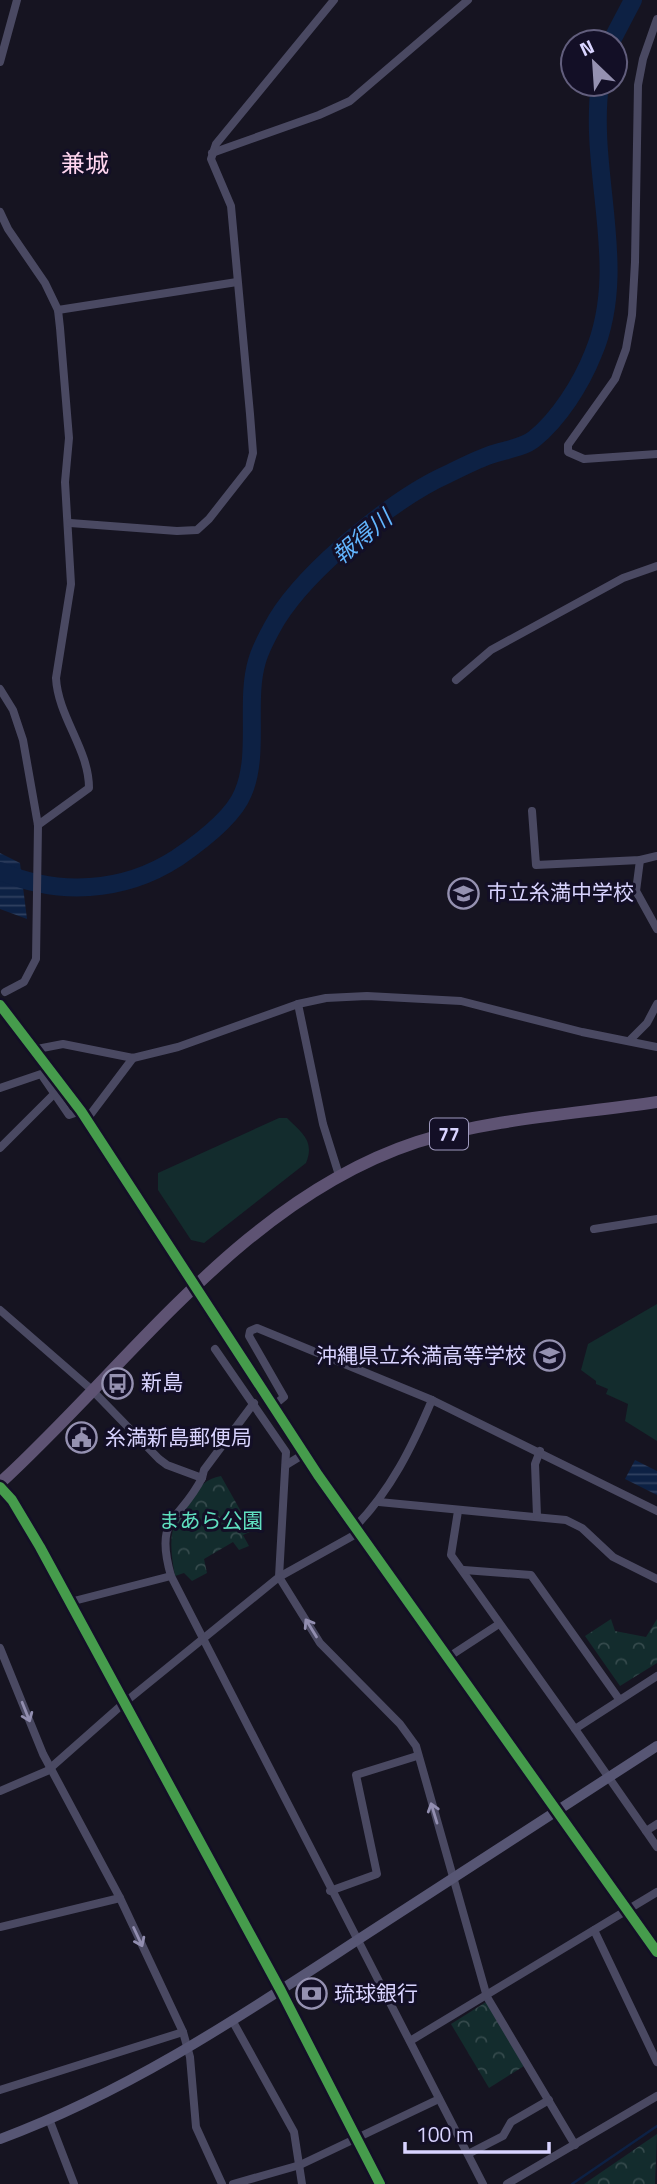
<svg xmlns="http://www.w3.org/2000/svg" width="657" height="2184" font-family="'Titillium Web','Noto Sans JP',sans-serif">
  <defs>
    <pattern id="park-crowns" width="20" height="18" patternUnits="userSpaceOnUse" patternTransform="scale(1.75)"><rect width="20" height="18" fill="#132c2d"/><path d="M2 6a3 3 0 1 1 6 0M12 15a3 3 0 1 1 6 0" fill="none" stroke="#354a4c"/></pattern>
    <pattern id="water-rules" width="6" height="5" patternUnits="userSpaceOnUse" patternTransform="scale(1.75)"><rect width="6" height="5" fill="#0d2144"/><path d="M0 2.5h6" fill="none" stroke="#304060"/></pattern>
  </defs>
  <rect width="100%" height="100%" fill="#161421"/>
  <g fill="url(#park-crowns)">
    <path d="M221,1476l31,55 -9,4 6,11 -10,4 -6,-8 -29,17 3,14 -15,8 -8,-8 -9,3c-6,-34 -7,-51 15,-78 10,-12 16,-19 31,-22z"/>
    <path d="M611,1619l4,12 31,6 11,-18v44l-37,23 -35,-50z"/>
    <path d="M486,2002l38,64 -35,22 -38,-64z"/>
    <path d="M657,2134l-2,50h-71z"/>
  </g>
  <g fill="#132c2d">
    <path d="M279,1118h8c15,15 28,23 19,45l-102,80 -13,-3 -33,-50v-17z"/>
    <path d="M657,1304v137l-32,-20 3,-17 -22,-10 2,-5 -12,-5v-3l-15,-11 7,-26z"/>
  </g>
  <g fill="url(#water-rules)">
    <path d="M0,853l20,10 7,56 -27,-10z"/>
    <path d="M635,1460l22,11v24l-32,-16z"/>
  </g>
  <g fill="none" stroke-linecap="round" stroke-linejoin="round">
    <path stroke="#0d2144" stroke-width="2.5" d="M572,2184l85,-58"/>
    <g stroke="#0d2144" stroke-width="18">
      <path d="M611,42l22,-42"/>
      <path d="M0,871c57,25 123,22 177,-13 22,-15 56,-40 66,-65 17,-39 2,-92 14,-132 4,-14 13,-30 20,-42 31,-50 117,-121 171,-145 14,-7 28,-14 42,-19 14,-5 33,-7 44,-16 25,-20 47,-55 59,-85 37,-87 -5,-180 7,-270"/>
    </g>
    <g stroke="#4a4962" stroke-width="8">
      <path d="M657,19l-14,40 -5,26 -3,177 -3,53 -6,34 -11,30 -47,66v7l16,7 73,-5"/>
      <path d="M0,62l17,-62"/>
      <path d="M212,153l107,-38 31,-14 118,-101"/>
      <path d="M0,212l8,17 37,54 13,27 2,18 9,110 -4,44 6,102 -15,94c2,39 33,71 33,110l-51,37"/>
      <path d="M58,310l179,-28"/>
      <path d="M70,523l107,8 20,-1 12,-11 40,-51 4,-15 -3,-39 -19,-208 -20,-47 5,-15 118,-144"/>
      <path d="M456,680l35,-30 132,-72 34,-12"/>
      <path d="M0,689l13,21 10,30 15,85 -2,134 -12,23 -19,10"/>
      <path d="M532,811l4,54 104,-5 17,-4"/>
      <path d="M640,860l-4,31 21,38"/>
      <path d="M298,1004l25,120 16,51"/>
      <path d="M630,1040l17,-17 10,-19"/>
      <path d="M37,1049l26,-5 70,14 45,-11 120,-43 28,-6 41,-2 94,5 121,31 75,15"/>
      <path d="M0,1088l41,-14 28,41 12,-4"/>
      <path d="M87,1119l46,-61"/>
      <path d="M0,1148l55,-55"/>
      <path d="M594,1229l63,-10"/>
      <path d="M0,1310l92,80 67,69 8,6 35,13 2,-8 50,-67"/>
      <path d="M215,1349l71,103 -7,125 41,66 80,81 16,22 71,251 88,148"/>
      <path d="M273,1406l11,-9 -35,-61 1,-5 7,-3 175,72 225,111"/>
      <path d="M286,1465l18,-11"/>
      <path d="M202,1478c-23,45 -48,38 -31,98l312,608"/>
      <path d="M379,1502l187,18 16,8 31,29 44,22"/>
      <path d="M458,1511l-7,44 124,174 82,-53"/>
      <path d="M537,1516l-2,-52 5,-13"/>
      <path d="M355,1527c36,-37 57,-80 77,-127"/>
      <path d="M464,1570l67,5 88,124"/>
      <path d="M70,1602l101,-26"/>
      <path d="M0,1648l43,106 77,144 63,134 7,25 6,70 26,57"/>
      <path d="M447,1658l52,-34"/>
      <path d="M575,1729l71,102"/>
      <path d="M0,1791l47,-20 77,-68 155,-126 79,-44"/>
      <path d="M657,1824l-11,7 11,16"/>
      <path d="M330,1891l47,-17 -21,-99 61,-19"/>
      <path d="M0,1927l120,-29"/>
      <path d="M594,1930l63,132"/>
      <path d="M232,2020l62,112 8,52"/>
      <path d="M410,2041l247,-149"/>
      <path d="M0,2090l183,-58"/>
      <path d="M49,2119l25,65"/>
      <path d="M468,2154l35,-18 8,-14 38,-22"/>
      <path d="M233,2184l67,-19 139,-66"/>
      <path d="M507,2184l150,-88"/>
    </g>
    <g stroke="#575674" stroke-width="10">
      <path d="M0,1005l81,106 237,364 339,477"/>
      <path d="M0,1487l12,13 28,47 241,444 99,193"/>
      <path d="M0,2139c130,-48 244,-125 359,-200 99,-65 199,-128 298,-193"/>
    </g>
    <path stroke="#5e5373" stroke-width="12" d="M0,1483c130,-119 243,-284 417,-341 77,-24 161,-28 240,-40"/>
    <defs>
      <g id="cycleway">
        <path d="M0,1005l81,106 237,364 339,477"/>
        <path d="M0,1487l12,13 28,47 241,444 99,193"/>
      </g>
    </defs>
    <use href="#cycleway" stroke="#130f26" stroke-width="15"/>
    <use href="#cycleway" stroke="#469c4c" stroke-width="10"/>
  </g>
  <defs><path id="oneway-shaft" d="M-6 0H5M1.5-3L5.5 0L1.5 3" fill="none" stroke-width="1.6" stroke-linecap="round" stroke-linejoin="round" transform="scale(1.75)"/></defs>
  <g stroke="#928eb0">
    <use href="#oneway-shaft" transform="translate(311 1628) rotate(-122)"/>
    <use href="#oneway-shaft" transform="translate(26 1712) rotate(68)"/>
    <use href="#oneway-shaft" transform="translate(434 1813) rotate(-107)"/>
    <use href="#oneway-shaft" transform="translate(138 1937) rotate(65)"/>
  </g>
  <defs>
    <symbol id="school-ring" viewBox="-11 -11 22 22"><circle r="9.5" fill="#130f26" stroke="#9591b1" stroke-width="1.5"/><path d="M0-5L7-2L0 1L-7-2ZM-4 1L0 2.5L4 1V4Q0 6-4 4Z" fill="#9591b1"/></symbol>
    <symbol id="bus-ring" viewBox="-11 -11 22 22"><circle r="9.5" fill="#130f26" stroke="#9591b1" stroke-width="1.5"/><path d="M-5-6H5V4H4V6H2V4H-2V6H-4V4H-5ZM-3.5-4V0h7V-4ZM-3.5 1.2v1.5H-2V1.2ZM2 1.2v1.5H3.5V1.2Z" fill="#9591b1"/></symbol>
    <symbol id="civic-ring" viewBox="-11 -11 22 22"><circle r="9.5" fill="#130f26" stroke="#9591b1" stroke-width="1.5"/><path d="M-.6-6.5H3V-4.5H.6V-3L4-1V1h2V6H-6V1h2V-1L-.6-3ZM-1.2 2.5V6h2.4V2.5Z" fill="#9591b1"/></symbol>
    <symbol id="bank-ring" viewBox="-11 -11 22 22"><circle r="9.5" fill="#130f26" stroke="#9591b1" stroke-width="1.5"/><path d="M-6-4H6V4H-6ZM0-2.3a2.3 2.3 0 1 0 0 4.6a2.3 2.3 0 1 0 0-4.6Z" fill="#9591b1"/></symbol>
  </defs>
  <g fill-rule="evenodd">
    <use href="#school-ring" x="446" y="876" width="35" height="35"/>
    <use href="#school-ring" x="532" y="1338" width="35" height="35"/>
    <use href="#bus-ring" x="100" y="1366" width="35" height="35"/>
    <use href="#civic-ring" x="64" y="1420" width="35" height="35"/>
    <use href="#bank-ring" x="294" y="1976" width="35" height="35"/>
  </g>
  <g text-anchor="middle" stroke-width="6" stroke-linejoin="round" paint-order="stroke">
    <rect fill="#130f26" stroke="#9e99be" stroke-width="2" x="430" y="1118.5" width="38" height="31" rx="5"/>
    <g font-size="19" font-weight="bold" fill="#d9d4ff">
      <text x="449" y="1141">77</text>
    </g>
    <g font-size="21" fill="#d9d4ff" stroke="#130f26" text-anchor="start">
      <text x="487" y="900">市立糸満中学校</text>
      <text x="526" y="1363" text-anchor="end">沖縄県立糸満高等学校</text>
      <text x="141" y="1390">新島</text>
      <text x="105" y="1445">糸満新島郵便局</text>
      <text x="334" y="2001">琉球銀行</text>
    </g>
    <g font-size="21" fill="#5fe0c0" stroke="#130f26">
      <text x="211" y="1528">まあら公園</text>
    </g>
    <g font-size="23" font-style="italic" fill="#62b6ff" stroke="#130f26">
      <text transform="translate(362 537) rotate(-40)" y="8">報得川</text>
    </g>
    <g font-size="24" fill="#ffd6f0" stroke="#130f26">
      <text x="85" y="172">兼城</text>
    </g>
  </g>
  <g transform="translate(594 63) rotate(335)"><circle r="33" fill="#130f26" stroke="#625e7d" stroke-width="2"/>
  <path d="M0-5L12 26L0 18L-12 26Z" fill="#9591b1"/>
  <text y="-10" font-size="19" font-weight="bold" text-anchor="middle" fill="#d9d4ff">N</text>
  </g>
  <path d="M405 2142v10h144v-10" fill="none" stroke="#d9d4ff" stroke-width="3.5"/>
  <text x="416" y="2142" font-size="21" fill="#d9d4ff" stroke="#130f26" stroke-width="5" paint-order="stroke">100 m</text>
</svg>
